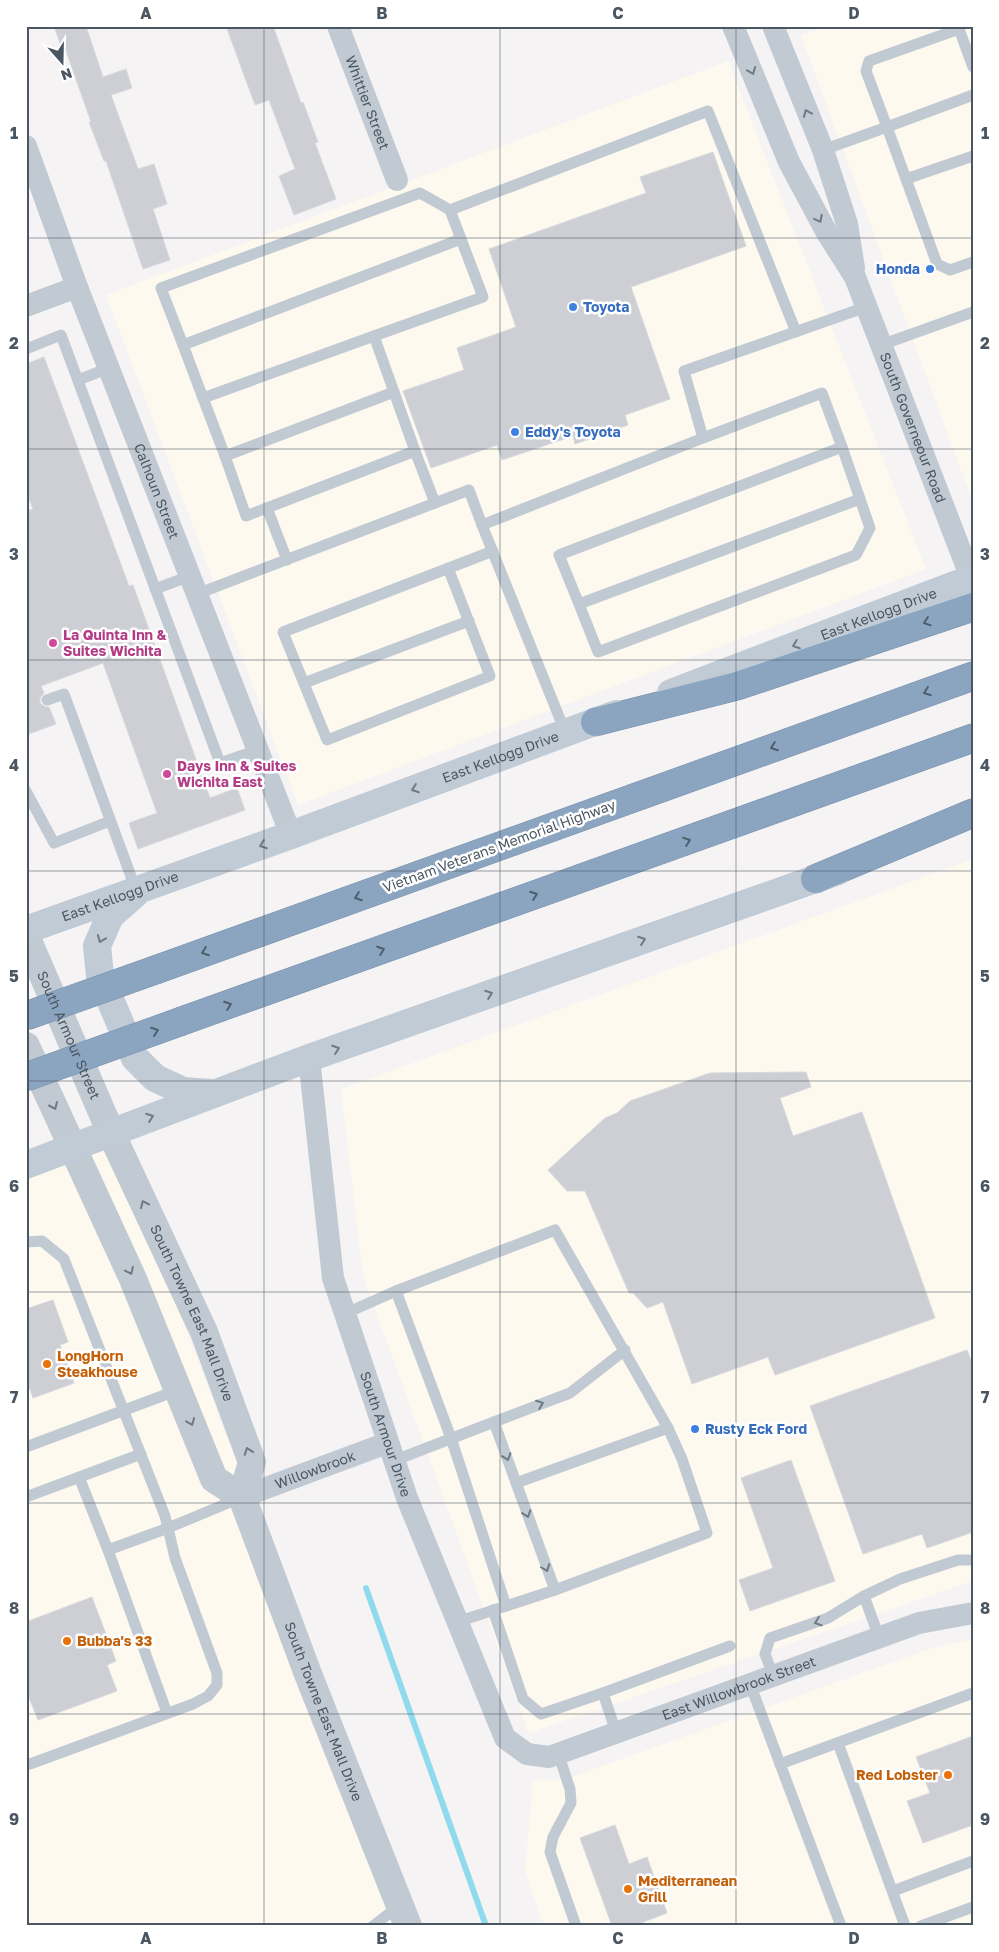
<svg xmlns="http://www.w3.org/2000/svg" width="999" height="1952" font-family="'Golos Text',sans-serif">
  <rect width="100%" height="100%" fill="#f5f3f3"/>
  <g fill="#fdf9ef">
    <path d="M826,26h147v477l-172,-467z"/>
    <path d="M728,61l198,508 -628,236 -192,-510z"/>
    <path d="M973,859v722l-444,152 -166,-457 -22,-187z"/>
    <path d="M111,1133l302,793h-387v-762z"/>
    <path d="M973,1639v287h-429l-19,-56 8,-89 30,-1 366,-131z"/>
  </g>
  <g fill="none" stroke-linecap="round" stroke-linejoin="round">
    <path stroke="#90daee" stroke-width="6" d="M366,1588l120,338"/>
  </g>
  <g fill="#cdcfd5" stroke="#d7d9de">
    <path d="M54,26h32l17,51 23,-8 6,19 -21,7 27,74 16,-5 13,40 -14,5 17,51 -27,9 -37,-108h-2l-15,-39h2l-26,-74 -3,1z"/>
    <path d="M226,26h47l28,77 2,-1 15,40 -3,1 21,56 -42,16 -15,-39 16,-7 -26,-69 -14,5z"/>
    <path d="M713,152l33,94 -115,41 39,112 -45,16 3,10 -53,19 -2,-8 -71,24 -5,-15 -66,23 -28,-77 61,-21 -7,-22 59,-21 -27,-78 157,-56 -6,-16z"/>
    <path d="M44,357l85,229 4,-1 77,213 27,-10 8,22 -107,39 -9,-26 28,-10 -54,-150 -62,23 3,7 -4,5v5l5,4h4l7,17 -30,11v-224l7,-2 -7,-17v-128z"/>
    <path d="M806,1072l5,15 -31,11 13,38 69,-24 73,206 -160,57 -7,-18 -76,27 -29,-82 -16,6 -14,-15h-4l-44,-102h-18l-19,-21 57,-52 12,-5 13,-12 80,-28z"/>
    <path d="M53,1300l15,42 -8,3 14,38 -41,15 -3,-9 -4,2v-82z"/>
    <path d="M967,1350l6,15v167l-46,16 -5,-14 -59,20 -53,-148z"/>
    <path d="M791,1460l44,121 -85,30 -11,-31 34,-12 -32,-90z"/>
    <path d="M92,1597l24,64 -9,4 10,26 -79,29 -12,-30v-68z"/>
    <path d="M973,1736v89l-50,18 -16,-42 23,-8 -14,-36z"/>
    <path d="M615,1825l14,39 18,-7 20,56 -34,13h-21l-32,-88z"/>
  </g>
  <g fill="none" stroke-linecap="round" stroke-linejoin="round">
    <defs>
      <g id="motorway">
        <path d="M595,722l142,-36 236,-79"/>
        <path d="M815,879l158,-66"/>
        <path d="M158,969l815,-293"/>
        <path d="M182,1021l791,-283"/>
      </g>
    </defs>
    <use href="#motorway" stroke="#7690ad" stroke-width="29"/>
    <g stroke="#c1cad2" stroke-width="11">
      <path d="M973,95l-86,32 50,137 13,6 23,-8"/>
      <path d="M823,150l64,-23 -21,-56 3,-10 90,-32 14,38"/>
      <path d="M906,179l67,-23"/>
      <path d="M374,336l109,-39 -22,-58"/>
      <path d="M183,345l-22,-57 259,-95 30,17"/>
      <path d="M881,345l92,-33"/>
      <path d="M26,349l35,-14 159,428 38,-13"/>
      <path d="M78,380l31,-12"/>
      <path d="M394,392l21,59"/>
      <path d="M203,398l22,58"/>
      <path d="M842,447l18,52"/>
      <path d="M435,503l-20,-52 -169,65 -21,-60 169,-64 -20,-56 -171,62 -20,-53 278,-106 -11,-29 258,-99 88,221"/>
      <path d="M267,508l20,52"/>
      <path d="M448,568l42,108 -163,64 -44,-108 210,-81"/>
      <path d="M155,589l35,-13"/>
      <path d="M197,594l272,-104 13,35"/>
      <path d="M579,604l19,48 258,-97 14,-27 -10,-29 -281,105 -20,-49 283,-108 -20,-54 -119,45"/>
      <path d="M304,683l165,-62"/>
      <path d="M47,700l17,-6 72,196"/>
      <path d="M566,734l-84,-209 221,-87 -19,-67 182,-64"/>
      <path d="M26,791l28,52 56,-22"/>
      <path d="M26,1242l16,-1 22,18 101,257 3,12 72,-30"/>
      <path d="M396,1291l159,-61 113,198 -152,55"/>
      <path d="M344,1314l52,-23 55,147 55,168"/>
      <path d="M494,1422l76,-29 55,-43"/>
      <path d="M26,1447l152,-57"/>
      <path d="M393,1461l101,-39 61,168"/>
      <path d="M26,1497l115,-43"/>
      <path d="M108,1550l59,163"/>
      <path d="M864,1596l15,41"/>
      <path d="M493,1610l30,89 18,15 62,-21"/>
      <path d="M457,1622l98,-32 152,-57 -25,-74 -14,-31"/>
      <path d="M773,1675l-8,-21 5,-16 58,-20 36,-22 36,-17 58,-19h15"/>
      <path d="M750,1684l91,242"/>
      <path d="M616,1732l-13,-39 127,-47"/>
      <path d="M838,1743l67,183"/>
      <path d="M558,1753l12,36 1,14 -18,34 -3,15 26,74"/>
      <path d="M26,1763l4,1 163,-60 15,-8 9,-11v-12l-42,-115 -7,-30 -60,22 -29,-73"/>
      <path d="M780,1764l193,-71"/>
      <path d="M893,1891l80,-30"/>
      <path d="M373,1926l27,-21"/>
      <path d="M921,1926l52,-19"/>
    </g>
    <g stroke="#c1cad2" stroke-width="22">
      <path id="s1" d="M338,26l59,154"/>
      <path id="s2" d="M733,26l56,136 38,71 28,44 116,301"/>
      <path d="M773,26l50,124 24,74 7,44"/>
      <path id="s3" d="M26,146l51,141 214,548"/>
      <path d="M26,306l51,-19"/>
      <path id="s4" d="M309,1058l24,220 74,220 98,240 22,16 22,3 370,-134 54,-10"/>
      <path id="s5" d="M242,1497l145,-54"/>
    </g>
    <g stroke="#c1cad2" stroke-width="28">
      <path id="s6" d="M26,936l85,197 93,199 48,130 -10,35"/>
      <path id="s7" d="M26,1046l107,233 81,200 28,18 66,177 100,252"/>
    </g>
    <g stroke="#c1cbd6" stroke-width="28">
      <path id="s8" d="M671,693l302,-115"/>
      <path d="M135,894l-25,22 -13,30 3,30 35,82 20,20 28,13 28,2"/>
      <path id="s9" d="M26,930l265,-95 325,-121"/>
      <path d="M26,1165l283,-107 529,-187"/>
    </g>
    <use href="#motorway" stroke="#8ba5c1" stroke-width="28"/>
    <defs>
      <g id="motorway-bridge">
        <path d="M26,1016l132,-47"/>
        <path d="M26,1077l156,-56"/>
      </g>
    </defs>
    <use href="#motorway-bridge" stroke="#7690ad" stroke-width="29" stroke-linecap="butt"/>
    <use href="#motorway-bridge" stroke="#8ba5c1" stroke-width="28"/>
  </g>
  <defs><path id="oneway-chevron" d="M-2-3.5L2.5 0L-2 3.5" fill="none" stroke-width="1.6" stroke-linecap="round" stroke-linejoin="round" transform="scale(1.25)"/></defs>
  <g stroke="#6e7983">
    <use href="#oneway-chevron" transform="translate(752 71) rotate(68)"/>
    <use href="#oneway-chevron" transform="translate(807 113) rotate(-113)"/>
    <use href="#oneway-chevron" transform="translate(819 219) rotate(62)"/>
    <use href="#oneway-chevron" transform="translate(54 1106) rotate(66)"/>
    <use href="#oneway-chevron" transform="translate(144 1204) rotate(-115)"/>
    <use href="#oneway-chevron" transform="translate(130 1271) rotate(65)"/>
    <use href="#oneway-chevron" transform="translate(540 1404) rotate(-21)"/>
    <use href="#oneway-chevron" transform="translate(191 1422) rotate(68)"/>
    <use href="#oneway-chevron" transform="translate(248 1451) rotate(-110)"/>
    <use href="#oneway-chevron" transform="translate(507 1457) rotate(71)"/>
    <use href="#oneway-chevron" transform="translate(527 1514) rotate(71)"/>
    <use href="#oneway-chevron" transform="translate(546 1568) rotate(69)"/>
    <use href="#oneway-chevron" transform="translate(818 1622) rotate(161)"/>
  </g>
  <g stroke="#505e6b">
    <use href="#oneway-chevron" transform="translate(927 622) rotate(161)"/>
    <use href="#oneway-chevron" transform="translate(927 692) rotate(160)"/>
    <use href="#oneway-chevron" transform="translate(774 747) rotate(160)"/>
    <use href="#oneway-chevron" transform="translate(687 841) rotate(-20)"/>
    <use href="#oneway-chevron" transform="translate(534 895) rotate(-20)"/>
    <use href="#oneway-chevron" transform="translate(358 897) rotate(160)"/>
    <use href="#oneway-chevron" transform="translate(381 950) rotate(-20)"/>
    <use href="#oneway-chevron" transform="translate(205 952) rotate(160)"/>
    <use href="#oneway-chevron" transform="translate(228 1005) rotate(-20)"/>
    <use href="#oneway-chevron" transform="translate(155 1031) rotate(-20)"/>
  </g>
  <g stroke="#6e7984">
    <use href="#oneway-chevron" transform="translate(796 645) rotate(159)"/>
    <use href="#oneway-chevron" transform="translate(415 789) rotate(160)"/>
    <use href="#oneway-chevron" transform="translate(263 845) rotate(160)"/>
    <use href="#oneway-chevron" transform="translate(101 939) rotate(112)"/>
    <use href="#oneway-chevron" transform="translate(642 940) rotate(-20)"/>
    <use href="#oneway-chevron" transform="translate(489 994) rotate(-20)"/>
    <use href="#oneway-chevron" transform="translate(336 1049) rotate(-20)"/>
    <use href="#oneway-chevron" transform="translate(150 1117) rotate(-20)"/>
  </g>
  <path fill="none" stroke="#4a5661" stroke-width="1" stroke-opacity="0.55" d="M264,26v1900M500,26v1900M736,26v1900M26,238h947M26,449h947M26,660h947M26,871h947M26,1081h947M26,1292h947M26,1503h947M26,1714h947"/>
  <g fill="#3f7fe0" stroke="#fff" stroke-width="2">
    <circle cx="930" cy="269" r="5"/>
    <circle cx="573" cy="307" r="5"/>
    <circle cx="515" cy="432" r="5"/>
    <circle cx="695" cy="1429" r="5"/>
  </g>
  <g fill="#d1479c" stroke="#fff" stroke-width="2">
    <circle cx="53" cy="643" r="5"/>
    <circle cx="167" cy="774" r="5"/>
  </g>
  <g fill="#e8710a" stroke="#fff" stroke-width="2">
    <circle cx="47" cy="1364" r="5"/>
    <circle cx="67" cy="1641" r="5"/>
    <circle cx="948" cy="1775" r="5"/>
    <circle cx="628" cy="1889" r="5"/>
  </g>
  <g text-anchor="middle" stroke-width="5" stroke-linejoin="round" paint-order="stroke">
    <g font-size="14" fill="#4a5661" stroke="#fff">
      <text dy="5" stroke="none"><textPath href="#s1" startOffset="82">Whittier Street</textPath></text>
      <text dy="5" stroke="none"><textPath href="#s2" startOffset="441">South Governeour Road</textPath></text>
      <text dy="5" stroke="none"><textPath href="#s3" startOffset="369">Calhoun Street</textPath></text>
      <text dy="5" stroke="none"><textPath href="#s8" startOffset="222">East Kellogg Drive</textPath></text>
      <text dy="5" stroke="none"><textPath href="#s9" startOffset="505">East Kellogg Drive</textPath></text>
      <text transform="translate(499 846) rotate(-20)" y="5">Vietnam Veterans Memorial Highway</text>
      <text dy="5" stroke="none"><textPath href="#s9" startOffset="100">East Kellogg Drive</textPath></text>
      <text dy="5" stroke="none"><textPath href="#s6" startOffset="108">South Armour Street</textPath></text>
      <text dy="5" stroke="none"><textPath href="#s6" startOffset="412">South Towne East Mall Drive</textPath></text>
      <text dy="5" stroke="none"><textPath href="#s4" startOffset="386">South Armour Drive</textPath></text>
      <text dy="5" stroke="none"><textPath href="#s5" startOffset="78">Willowbrook</textPath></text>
      <text dy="5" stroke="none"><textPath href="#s4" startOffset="964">East Willowbrook Street</textPath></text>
      <text dy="5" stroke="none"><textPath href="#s7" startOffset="735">South Towne East Mall Drive</textPath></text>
    </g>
    <g font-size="14" font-weight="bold" fill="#366cbe" stroke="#fff" text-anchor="start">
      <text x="920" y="274" text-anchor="end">Honda</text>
      <text x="583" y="312">Toyota</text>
      <text x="525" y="437">Eddy's Toyota</text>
      <text x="705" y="1434">Rusty Eck Ford</text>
    </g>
    <g font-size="14" font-weight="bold" fill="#b23c85" stroke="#fff" text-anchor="start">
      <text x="63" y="640">La Quinta Inn &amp;<tspan x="63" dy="16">Suites Wichita</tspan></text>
      <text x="177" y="771">Days Inn &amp; Suites<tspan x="177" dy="16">Wichita East</tspan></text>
    </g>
    <g font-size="14" font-weight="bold" fill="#c56008" stroke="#fff" text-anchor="start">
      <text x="57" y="1361">LongHorn<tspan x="57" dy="16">Steakhouse</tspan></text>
      <text x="77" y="1646">Bubba's 33</text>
      <text x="938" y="1780" text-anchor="end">Red Lobster</text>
      <text x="638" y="1886">Mediterranean<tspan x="638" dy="16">Grill</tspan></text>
    </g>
  </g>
  <rect width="999" height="1952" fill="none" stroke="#ffffff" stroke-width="55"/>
  <g transform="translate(62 62) rotate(160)" stroke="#ffffff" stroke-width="4" paint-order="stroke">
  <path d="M0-4L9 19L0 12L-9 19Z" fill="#4a5661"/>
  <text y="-8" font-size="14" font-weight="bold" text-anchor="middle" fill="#4a5661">N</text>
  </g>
  <rect x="28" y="28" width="944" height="1896" fill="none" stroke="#4a5661" stroke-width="2"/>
  <g font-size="16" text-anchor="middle" font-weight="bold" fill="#4a5661">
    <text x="146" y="19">A</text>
    <text x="382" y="19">B</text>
    <text x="618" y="19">C</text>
    <text x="854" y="19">D</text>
    <text x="14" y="139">1</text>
    <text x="985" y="139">1</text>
    <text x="14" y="349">2</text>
    <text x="985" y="349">2</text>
    <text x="14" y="560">3</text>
    <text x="985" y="560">3</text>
    <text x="14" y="771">4</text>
    <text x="985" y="771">4</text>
    <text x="14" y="982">5</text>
    <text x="985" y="982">5</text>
    <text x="14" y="1192">6</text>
    <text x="985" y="1192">6</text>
    <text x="14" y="1403">7</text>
    <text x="985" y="1403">7</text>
    <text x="14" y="1614">8</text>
    <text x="985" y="1614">8</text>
    <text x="14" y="1825">9</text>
    <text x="985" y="1825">9</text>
    <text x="146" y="1944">A</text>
    <text x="382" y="1944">B</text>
    <text x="618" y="1944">C</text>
    <text x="854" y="1944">D</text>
  </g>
</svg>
